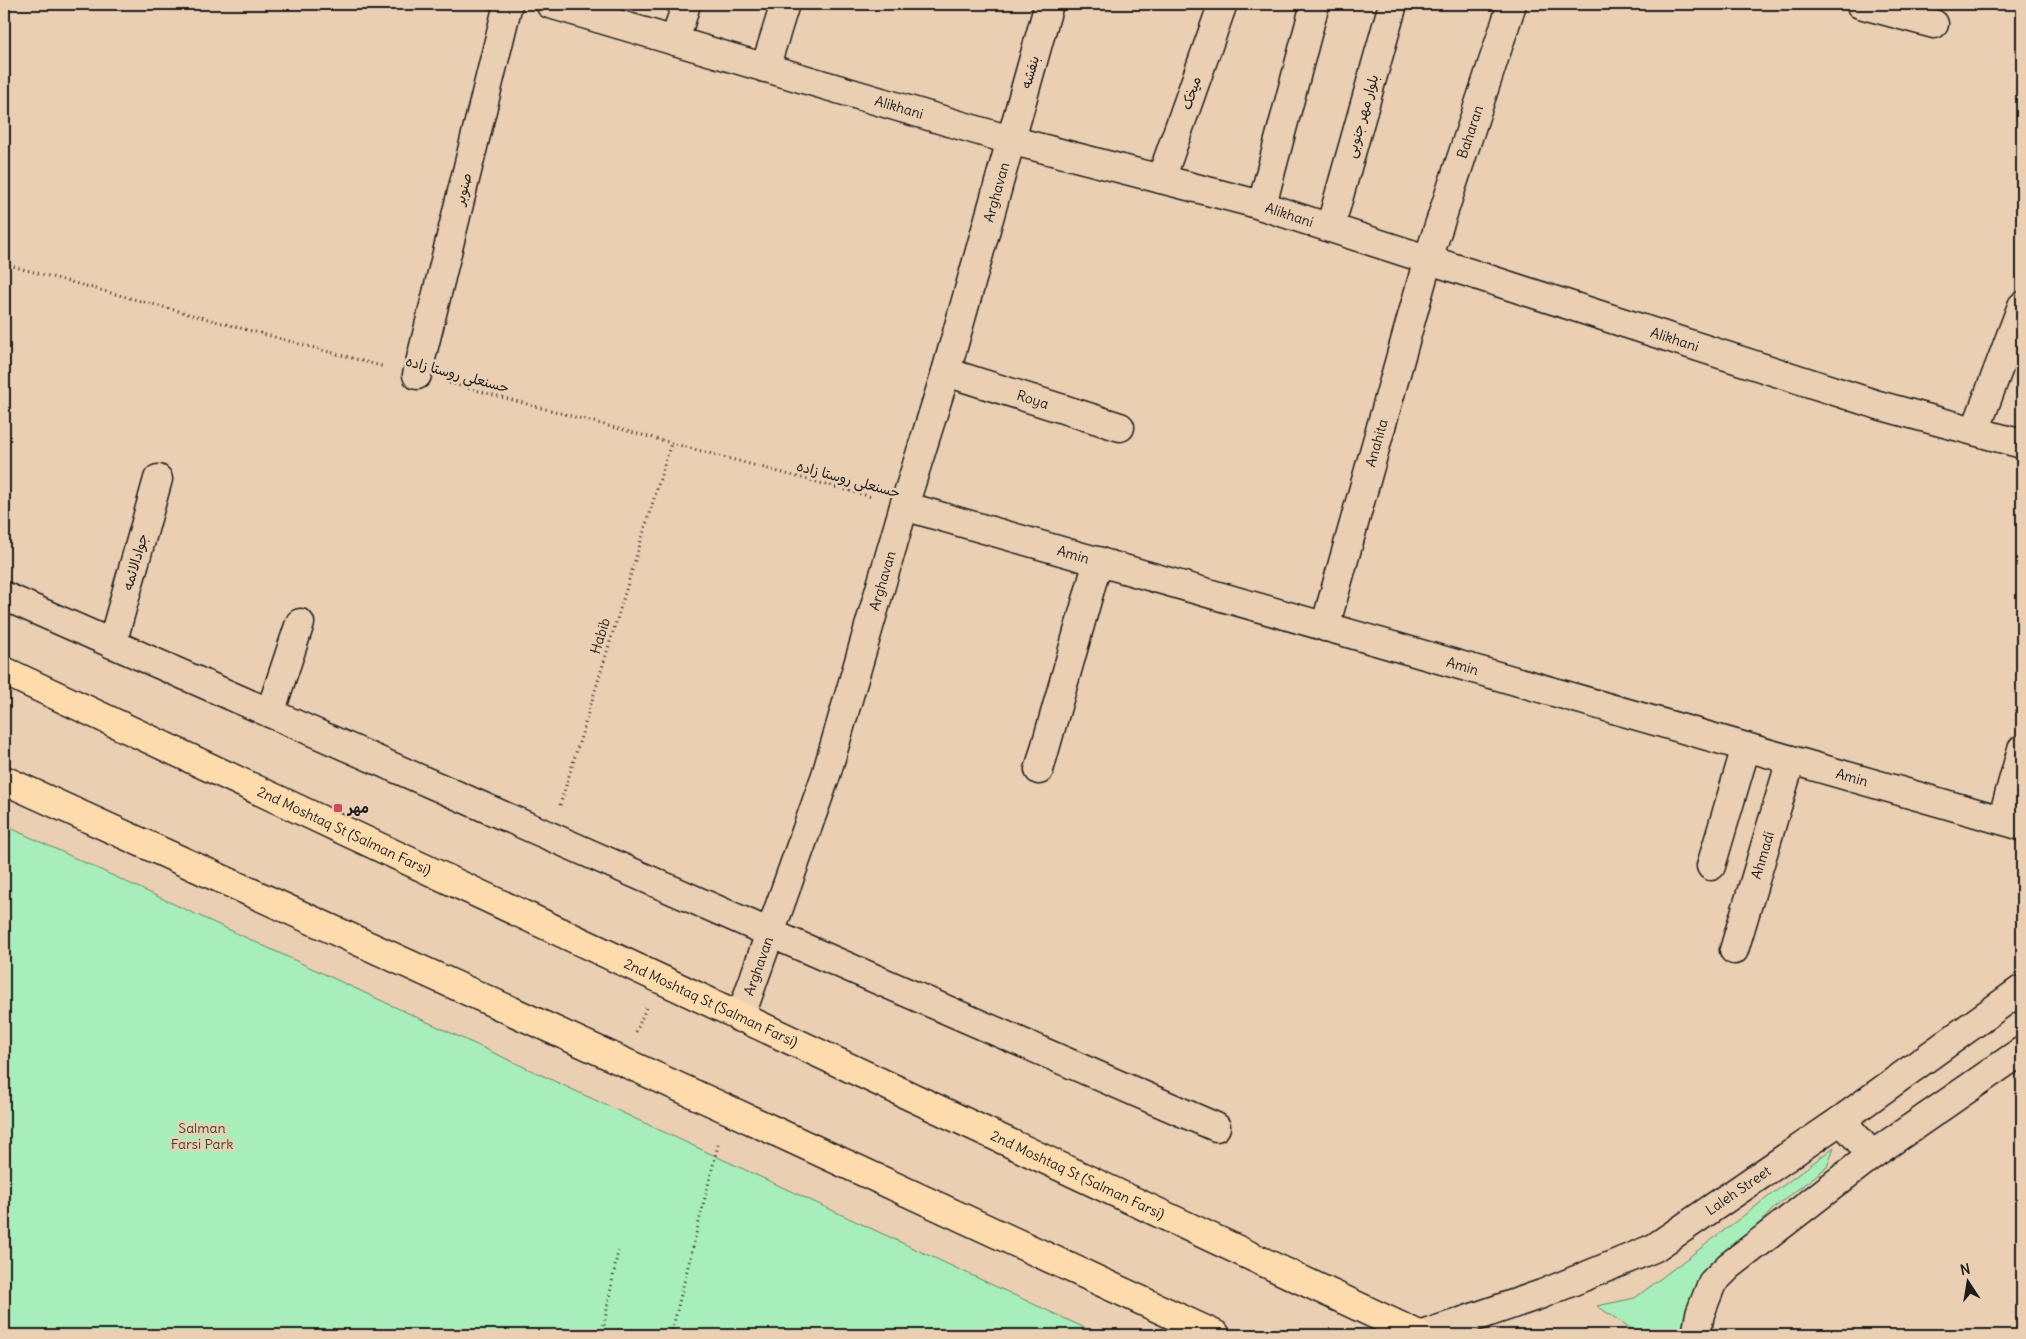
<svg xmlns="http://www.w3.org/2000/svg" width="2026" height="1339" font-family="Delius,'Playpen Sans Arabic',sans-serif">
  <rect width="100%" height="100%" fill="#ebcfb2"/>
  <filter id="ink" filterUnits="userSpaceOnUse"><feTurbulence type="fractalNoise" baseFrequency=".02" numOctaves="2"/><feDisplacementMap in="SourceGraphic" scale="10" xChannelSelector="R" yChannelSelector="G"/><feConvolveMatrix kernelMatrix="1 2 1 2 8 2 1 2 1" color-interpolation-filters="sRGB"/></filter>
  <g filter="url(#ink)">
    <g fill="#a8eeba" stroke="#62856b">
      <path d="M4,825l1096,510h1h-1097z"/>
      <path d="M1834,1147l-7,20 -51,39 -71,73 -14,56h-50l-44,-29 38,-8z"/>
    </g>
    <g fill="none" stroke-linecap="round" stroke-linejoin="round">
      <defs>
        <g id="minor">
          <path id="s1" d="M550,4l460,136 240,62 628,203 144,39"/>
          <path d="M1860,4l74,20"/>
          <path d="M675,41l11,-37"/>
          <path d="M765,68l20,-64"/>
          <path d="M1161,179l61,-173"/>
          <path id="s2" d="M946,372l174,55"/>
          <path d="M417,375l91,-371"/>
          <path d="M1975,431l47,-125"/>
          <path id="s3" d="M904,506l1118,320"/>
          <path d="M4,596l766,337 446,194"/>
          <path id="s4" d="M1325,627l103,-368 84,-255"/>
          <path d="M112,644l46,-165"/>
          <path d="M270,713l30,-90"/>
          <path d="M1039,770l59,-209"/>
          <path d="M2002,820l20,-71"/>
          <path d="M1711,866l35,-119"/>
          <path id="s5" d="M1734,950l57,-190"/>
          <path id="s6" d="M740,1018l86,-243 78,-269 42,-134 103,-368"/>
        </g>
        <g id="tertiary">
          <path d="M1262,205l53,-201"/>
          <path d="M1330,228l63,-224"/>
        </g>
        <g id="secondary">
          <path d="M1841,1120l31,35"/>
          <path id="s7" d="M1423,1335l119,-41 112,-46 187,-128 181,-131"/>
          <path d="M1696,1335l4,-21 12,-31 17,-17 143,-111 150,-104"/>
        </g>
        <g id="primary">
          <path id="s8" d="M4,671l1415,664"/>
          <path d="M4,780l723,329 489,226"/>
        </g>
      </defs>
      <use href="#minor" stroke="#1c1c1c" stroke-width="31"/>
      <use href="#tertiary" stroke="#1c1c1c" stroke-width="31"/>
      <use href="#secondary" stroke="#1c1c1c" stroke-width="31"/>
      <use href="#primary" stroke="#1c1c1c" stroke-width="31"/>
      <g stroke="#1c1c1c" stroke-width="3" stroke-dasharray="1 4" stroke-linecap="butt">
        <path d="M4,264l381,103"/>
        <path d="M449,383l423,114"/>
        <path d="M560,805l111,-362"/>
        <path d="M636,1032l10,-24"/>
        <path d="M602,1335l16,-84"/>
        <path d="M671,1335l48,-194"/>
      </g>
      <use href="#minor" stroke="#ebcfb2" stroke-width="28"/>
      <use href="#tertiary" stroke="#ebcfb2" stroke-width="28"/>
      <use href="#secondary" stroke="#ebcfb2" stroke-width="28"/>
      <use href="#primary" stroke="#fedbac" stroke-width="28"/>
    </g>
  </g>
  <rect fill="#d1495b" stroke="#ebcfb2" stroke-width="2" x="333" y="803" width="10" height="10" rx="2.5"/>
  <g text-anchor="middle" stroke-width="5" stroke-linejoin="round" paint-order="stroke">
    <g font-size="14" fill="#1c1c1c" stroke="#ebcfb2">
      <text transform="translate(1030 72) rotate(-74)" y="5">بنفشه</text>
      <text transform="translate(1191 93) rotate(-71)" y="5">میخک</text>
      <text dy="5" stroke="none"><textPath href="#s1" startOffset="364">Alikhani</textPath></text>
      <text transform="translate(1362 116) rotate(-74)" y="5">بلوار مهر جنوبی</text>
      <text dy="5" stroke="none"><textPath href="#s4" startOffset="516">Baharan</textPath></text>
      <text transform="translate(463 189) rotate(-76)" y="5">صنوبر</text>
      <text dy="5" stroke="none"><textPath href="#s6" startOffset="865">Arghavan</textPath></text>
      <text dy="5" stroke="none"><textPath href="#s1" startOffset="769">Alikhani</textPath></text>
      <text dy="5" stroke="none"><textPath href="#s1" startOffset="1174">Alikhani</textPath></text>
      <text transform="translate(457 374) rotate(15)" y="5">حسنعلی روستا زاده</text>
      <text dy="5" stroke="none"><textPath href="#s2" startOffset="91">Roya</textPath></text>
      <text dy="5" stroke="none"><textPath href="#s4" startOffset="191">Anahita</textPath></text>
      <text transform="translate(848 479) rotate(15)" y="5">حسنعلی روستا زاده</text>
      <text dy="5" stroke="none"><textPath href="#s3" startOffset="176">Amin</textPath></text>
      <text transform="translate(135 562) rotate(-74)" y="5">جوادالائمه</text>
      <text dy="5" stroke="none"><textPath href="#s6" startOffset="460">Arghavan</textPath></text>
      <text transform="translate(600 636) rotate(-73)" y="5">Habib</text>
      <text dy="5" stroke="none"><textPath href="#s3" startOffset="581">Amin</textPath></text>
      <text dy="5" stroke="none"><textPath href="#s3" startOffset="986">Amin</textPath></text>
      <text dy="5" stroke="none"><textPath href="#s8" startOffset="376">2nd Moshtaq St (Salman Farsi)</textPath></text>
      <text dy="5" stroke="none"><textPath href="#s5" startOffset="99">Ahmadi</textPath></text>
      <text dy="5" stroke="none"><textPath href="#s6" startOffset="55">Arghavan</textPath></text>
      <text dy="5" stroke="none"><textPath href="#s8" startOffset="781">2nd Moshtaq St (Salman Farsi)</textPath></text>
      <text dy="5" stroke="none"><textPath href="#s8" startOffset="1186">2nd Moshtaq St (Salman Farsi)</textPath></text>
      <text dy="5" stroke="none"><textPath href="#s7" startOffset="349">Laleh Street</textPath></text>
    </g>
    <g font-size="14" font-weight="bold" fill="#1c1c1c" stroke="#ebcfb2" text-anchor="start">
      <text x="348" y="813">مهر</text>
    </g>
    <g font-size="14" fill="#38463c" stroke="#ebcfb2">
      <text x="202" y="1133">Salman<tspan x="202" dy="16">Farsi Park</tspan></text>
    </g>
  </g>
  <rect width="2026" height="1339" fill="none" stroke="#ebcfb2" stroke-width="20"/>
  <rect x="10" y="10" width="2006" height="1319" fill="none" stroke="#1c1c1c" stroke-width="2" filter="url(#ink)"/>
  <g transform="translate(1968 1282) rotate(348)" stroke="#ebcfb2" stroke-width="4" paint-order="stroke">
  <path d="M0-4L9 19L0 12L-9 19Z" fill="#1c1c1c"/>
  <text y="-8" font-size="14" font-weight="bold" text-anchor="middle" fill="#1c1c1c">N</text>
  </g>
</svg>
